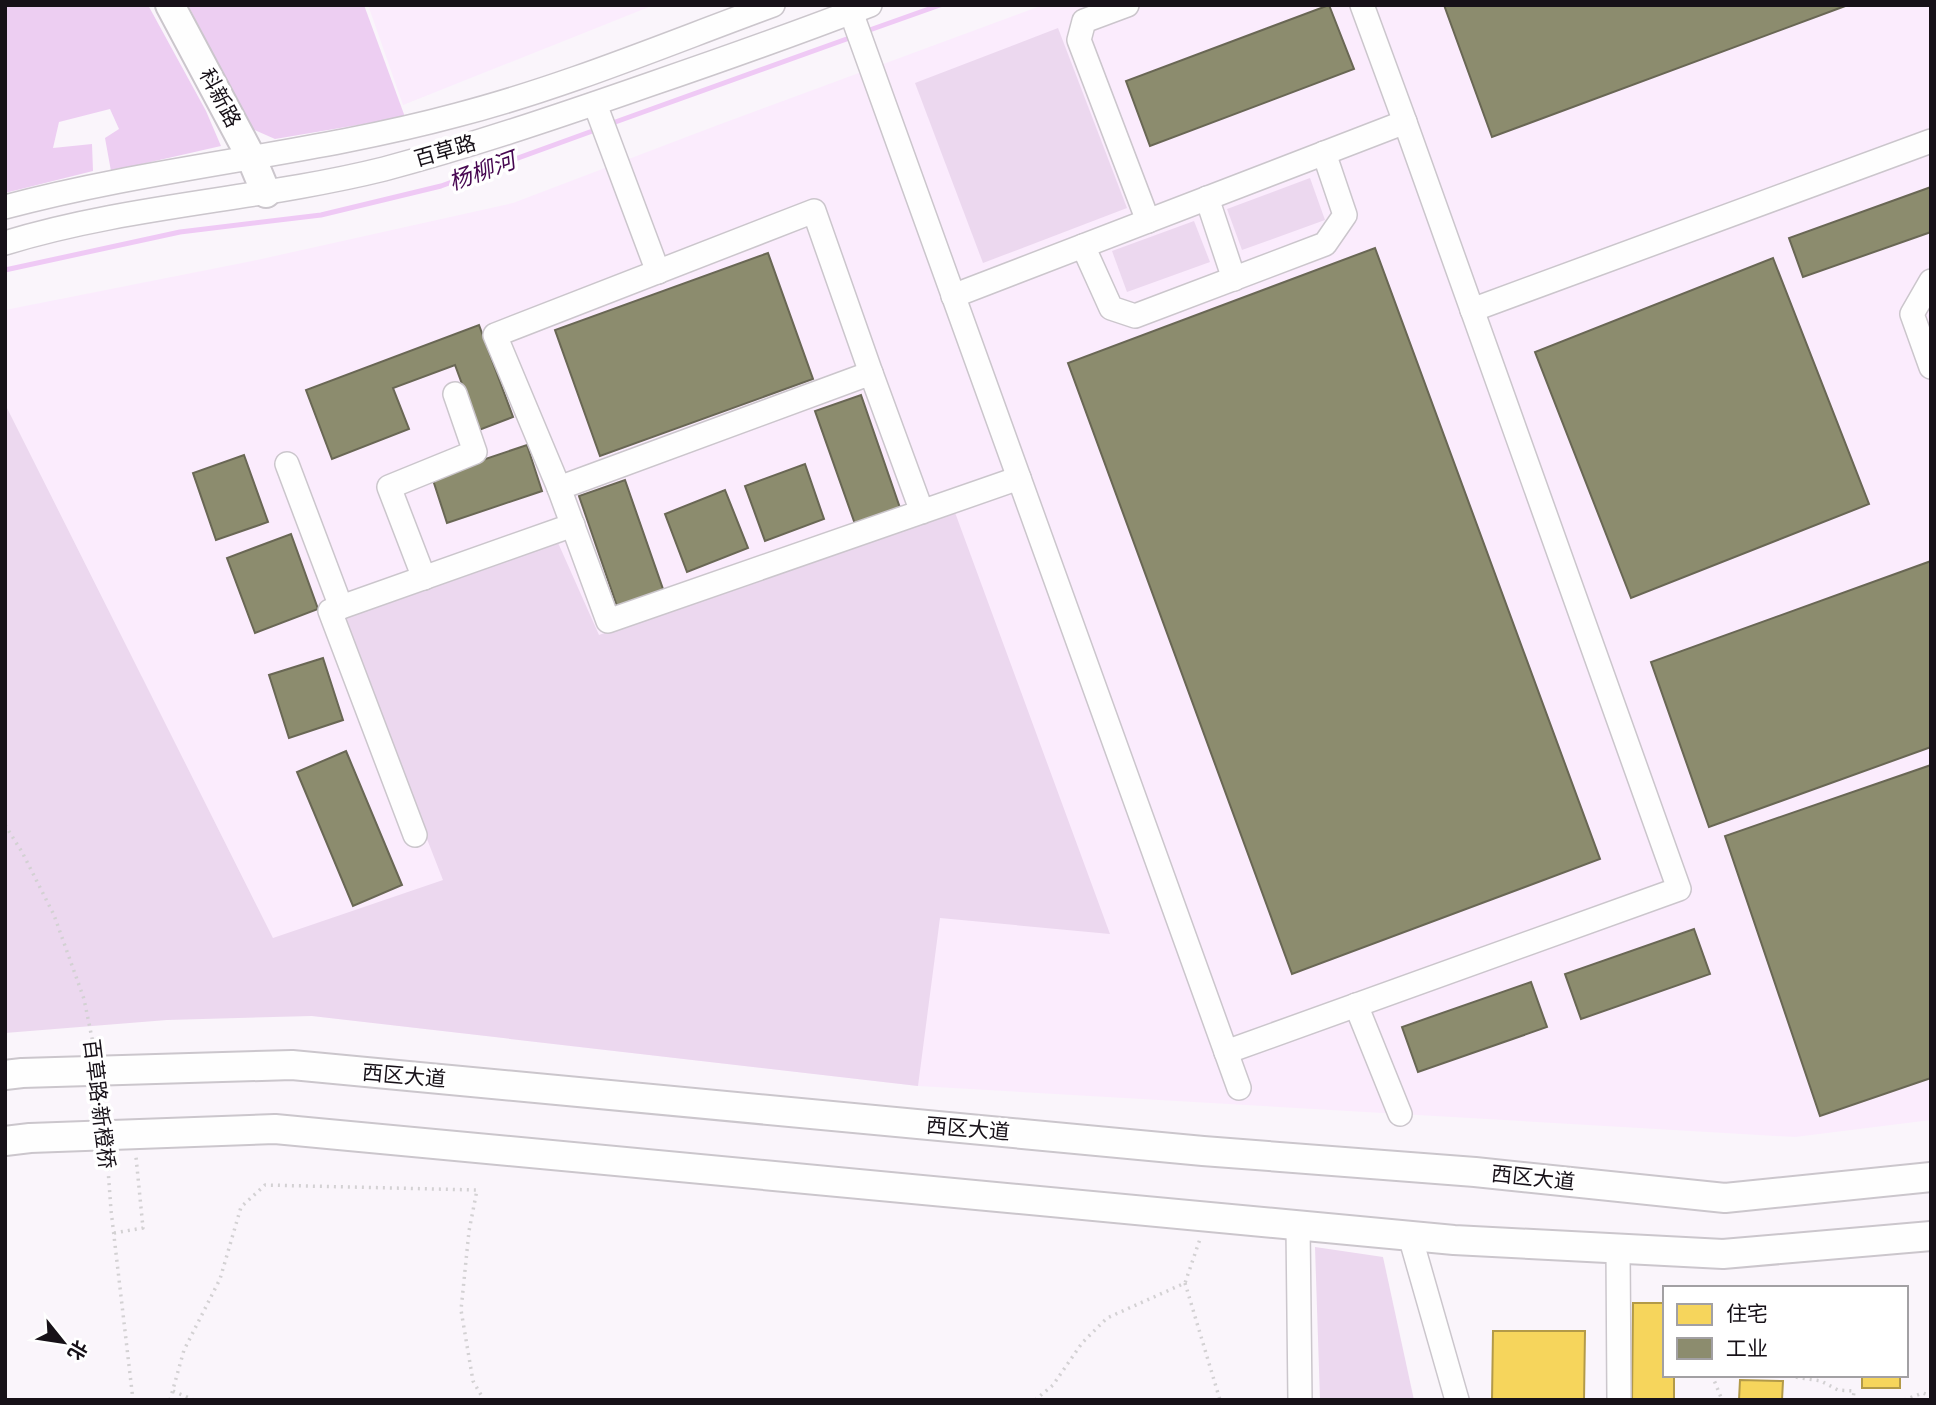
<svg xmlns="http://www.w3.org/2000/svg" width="1936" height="1405" font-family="Poppins,'Noto Sans SC',sans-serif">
  <rect width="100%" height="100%" fill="#faf5fb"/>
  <g fill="#fbecfd">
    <path d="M368,5h286l-251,100z"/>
    <path d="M1043,5h888v1115l-136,17 -877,-51 -606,-70 -307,-612v-94l252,-50 256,-57 205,-78z"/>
  </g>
  <g fill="#ecd8ef">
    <path d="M1058,28l69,180 -144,55 -68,-180z"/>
    <path d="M1310,178l15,42 -83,30 -15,-41z"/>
    <path d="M1194,221l16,41 -83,30 -15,-41z"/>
    <path d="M5,404l268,534 170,-58 -104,-266 216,-78 44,99 354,-128 157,427 -170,-16 -22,168 -606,-70 -145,4 -162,13z"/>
    <path d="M1315,1247l68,10 31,143h-94z"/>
  </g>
  <g fill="#edcef2">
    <path d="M5,5h143l58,106 15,35 -110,25 -6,-33 14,-9 -9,-20 -51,13 -6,26 39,-4 1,27 -88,22z"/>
    <path d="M188,5h176l41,112 -130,22 -23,-10z"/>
  </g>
  <g fill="#f6d55c" stroke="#b39a48" stroke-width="2">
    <path d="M1633,1303h32v72h9v25h-42z"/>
    <path d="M1493,1331h92l-1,69h-92z"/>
    <rect x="1862" y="1375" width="38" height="13"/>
    <path d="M1740,1380l43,1 -1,19h-43z"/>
  </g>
  <g fill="#8c8c6e" stroke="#696754" stroke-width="2">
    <path d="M1329,5l25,64 -204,77 -24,-65z"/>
    <path d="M1444,5h404l-356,132z"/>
    <path d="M1931,187v45l-128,45 -14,-39z"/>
    <path d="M1375,248l225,611 -308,115 -224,-611z"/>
    <path d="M768,253l45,126 -213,77 -45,-126z"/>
    <path d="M1773,258l96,246 -238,94 -96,-246z"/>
    <path d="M479,325l34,92 -34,13 -24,-65 -62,23 16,41 -77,30 -26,-69z"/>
    <path d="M861,395l39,113 -45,16 -40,-113z"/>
    <path d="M527,445l15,46 -95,32 -15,-46z"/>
    <path d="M244,455l24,67 -52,18 -23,-67z"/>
    <path d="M805,464l19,55 -59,22 -20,-55z"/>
    <path d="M625,480l39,112 -46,17 -39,-113z"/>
    <path d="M725,490l23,58 -61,24 -22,-58z"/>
    <path d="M291,534l27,75 -63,24 -28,-75z"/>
    <path d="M1931,561v186l-222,80 -58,-165z"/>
    <path d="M323,658l20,62 -54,18 -20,-63z"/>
    <path d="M346,751l56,134 -49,21 -56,-134z"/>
    <path d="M1931,765v313l-111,38 -95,-280z"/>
    <path d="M1694,929l16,45 -129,45 -16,-45z"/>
    <path d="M1531,982l16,45 -129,45 -16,-45z"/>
  </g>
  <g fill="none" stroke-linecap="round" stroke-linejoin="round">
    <g stroke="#efc9f5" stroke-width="5">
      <path d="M864,32l76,-27"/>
      <path d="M607,125l248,-89"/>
      <path d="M5,270l175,-38 141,-17 120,-29 157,-57"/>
    </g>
    <defs>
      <g id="minor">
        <path d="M1127,5l-43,16 -5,19 69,181"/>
        <path d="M1362,5l43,117"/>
        <path d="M851,12l388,1076"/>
        <path d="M595,104l63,168"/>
        <path d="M1207,198l27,81"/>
        <path d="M5,207c149,-40 304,-52 452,-92 108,-28 212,-72 316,-110"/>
        <path d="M5,243c124,-38 254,-43 379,-74 90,-24 178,-54 267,-85 73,-25 146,-51 219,-79"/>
        <path d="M1083,246l28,62 24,8 190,-72 20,-29 -21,-62"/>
        <path d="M1931,281l-19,33 19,53"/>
        <path d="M953,296l452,-174 274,767 -453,163"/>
        <path d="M1472,310l459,-169"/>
        <path d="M287,464l54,143"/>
        <path d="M559,488l-64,-153 319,-124 57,162"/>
        <path d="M922,512l-51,-139 -312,115 49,133 411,-143"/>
        <path d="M424,578l-35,-91 86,-35 -20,-58"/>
        <path d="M415,835l-85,-224 243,-86"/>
        <path d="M1356,1005l44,109"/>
        <path d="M1298,1226l2,174"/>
        <path d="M1410,1236l47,164"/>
        <path d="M1618,1248l1,152"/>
      </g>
      <g id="major">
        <path d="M170,5l81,152 15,36"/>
        <path d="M5,1075l17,-2 270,-8 911,86 272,21 250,26 206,-21"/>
        <path d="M5,1141l25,-3 245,-9 1179,111 269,14 208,-18"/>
      </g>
    </defs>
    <use href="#minor" stroke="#cbc6cc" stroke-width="26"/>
    <use href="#major" stroke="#cbc6cc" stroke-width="32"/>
    <g stroke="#d3d1d3" stroke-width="3.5" stroke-dasharray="2 5" stroke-linecap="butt">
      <path d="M114,1233l29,-5 -7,-71"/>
      <path d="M1185,1283l35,117"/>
      <path d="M1712,1375l10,25"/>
      <path d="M1782,1375l39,6 17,9 16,1 -1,9"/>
      <path d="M173,1391l21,9"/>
      <path d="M170,1400l14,-50 36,-71 21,-72 24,-22 212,5 -8,41 -8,79 12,71 11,19"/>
      <path d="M1035,1400l18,-15 29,-42 25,-25 78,-35 16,-47"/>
      <path d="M1904,1400l19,-7 8,3"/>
    </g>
    <use href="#minor" stroke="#fefefe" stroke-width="23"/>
    <use href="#major" stroke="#fefefe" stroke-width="28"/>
    <path stroke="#d3d1d3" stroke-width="3.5" stroke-dasharray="2 5" stroke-linecap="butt" d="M5,825l17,27 32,63 30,84 18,88 9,123 22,190"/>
  </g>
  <g text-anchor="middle" stroke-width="7" stroke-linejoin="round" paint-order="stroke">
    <g font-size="21" fill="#171118" stroke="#fff">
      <text transform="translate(220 98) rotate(62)" y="7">科新路</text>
      <text transform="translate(445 151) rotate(-16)" y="7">百草路</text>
      <text transform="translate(404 1076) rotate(5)" y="7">西区大道</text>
      <text transform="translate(99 1104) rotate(83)" y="7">百草路·新橙桥</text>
      <text transform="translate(968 1129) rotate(5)" y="7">西区大道</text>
      <text transform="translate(1533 1178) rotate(6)" y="7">西区大道</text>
    </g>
    <g font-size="23" font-style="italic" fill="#470751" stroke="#fff">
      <text transform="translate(482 171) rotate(-20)" y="8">杨柳河</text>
    </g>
  </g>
  <rect width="1936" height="1405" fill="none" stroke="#171118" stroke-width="14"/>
  <rect x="1663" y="1286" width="245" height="91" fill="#ffffff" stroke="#a2a0a3" stroke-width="2"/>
  <rect x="1677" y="1304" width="35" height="21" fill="#f6d55c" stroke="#a2a0a3" stroke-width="2"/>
  <text x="1726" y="1321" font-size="21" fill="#171118">住宅</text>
  <rect x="1677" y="1338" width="35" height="21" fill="#8c8c6e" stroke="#a2a0a3" stroke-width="2"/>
  <text x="1726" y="1356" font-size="21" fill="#171118">工业</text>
  <g transform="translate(63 1342) rotate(120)" stroke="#ffffff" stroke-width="5" paint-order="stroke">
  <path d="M0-5L12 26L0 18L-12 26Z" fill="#171118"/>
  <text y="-10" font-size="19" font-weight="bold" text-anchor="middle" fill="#171118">北</text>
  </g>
</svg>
